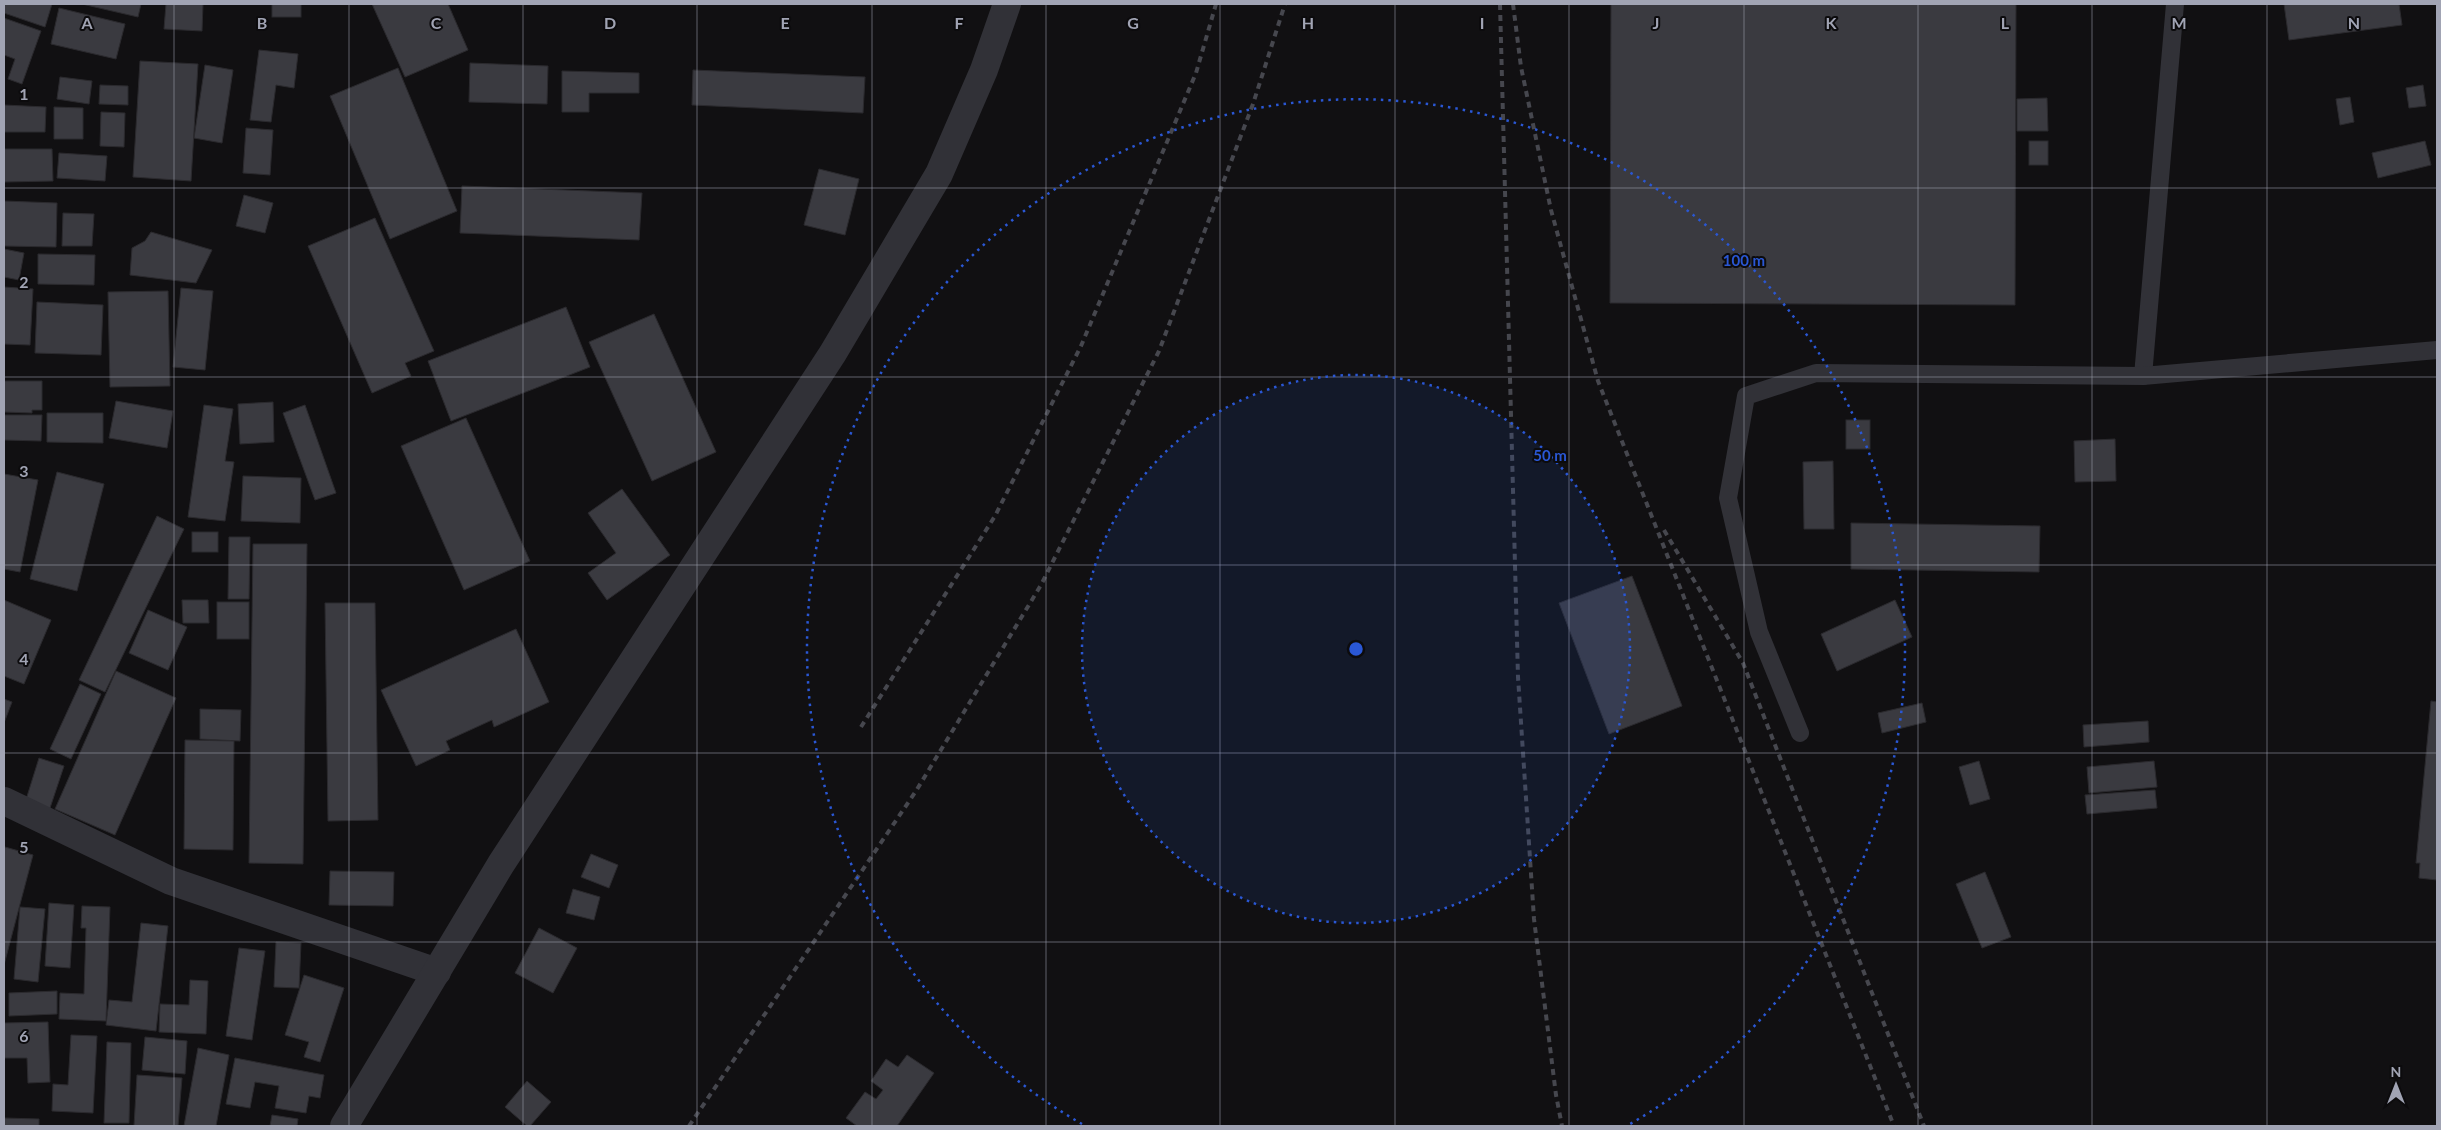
<svg xmlns="http://www.w3.org/2000/svg" width="2441" height="1130" font-family="Lato,sans-serif">
  <rect width="100%" height="100%" fill="#111012"/>
  <g fill="#3a3a40" stroke="#2b2a2e">
    <path d="M4,4h48l-7,23 -41,-14z"/>
    <path d="M82,4h59l-3,13z"/>
    <path d="M166,4h37l-1,27 -38,-2z"/>
    <rect x="272" y="4" width="29" height="13"/>
    <path d="M372,4h76l20,46 -63,27z"/>
    <path d="M1611,4h405l-1,301 -405,-2z"/>
    <path d="M2284,4h115l3,21 -113,15z"/>
    <path d="M59,8l66,16 -9,35 -65,-15z"/>
    <path d="M4,18l37,13 -19,53 -14,-5 7,-20 -11,-4z"/>
    <path d="M259,50l39,4 -4,34 -18,-3 -5,37 -21,-2z"/>
    <path d="M140,61l58,3 -7,117 -58,-4z"/>
    <path d="M470,63l78,3 -1,38 -78,-2z"/>
    <path d="M205,65l28,5 -11,73 -28,-5z"/>
    <path d="M398,68l59,143 -67,28 -60,-143z"/>
    <path d="M693,70l172,7 -2,36 -171,-8z"/>
    <path d="M562,71l77,2v20h-50v19h-27z"/>
    <path d="M60,77l32,4 -3,23 -32,-5z"/>
    <path d="M100,85l28,1v19l-29,-1z"/>
    <path d="M2423,85l3,21 -17,2 -3,-20z"/>
    <path d="M2350,97l4,25 -14,3 -4,-26z"/>
    <path d="M2047,98l1,33h-31v-32z"/>
    <path d="M4,105l42,2 -1,25h-41z"/>
    <path d="M54,107l29,1v31h-29z"/>
    <path d="M101,112l24,1 -1,34 -24,-1z"/>
    <path d="M246,128l27,2 -3,45 -27,-2z"/>
    <rect x="2029" y="141" width="19" height="24"/>
    <path d="M2425,141l6,24 -53,13 -6,-25z"/>
    <path d="M4,149h48l1,32 -49,1z"/>
    <path d="M59,153l48,3 -2,25 -48,-3z"/>
    <path d="M819,169l40,10 -14,56 -41,-10z"/>
    <path d="M462,186l180,7 -3,47 -179,-7z"/>
    <path d="M244,195l29,8 -8,30 -29,-7z"/>
    <path d="M4,201l53,2 -1,44 -52,-1z"/>
    <path d="M63,213l31,1 -2,32h-30z"/>
    <path d="M375,218l59,133 -29,12 6,13 -39,17 -64,-147z"/>
    <path d="M151,232l61,18 -16,33 -66,-8 2,-27 13,-7z"/>
    <path d="M4,249l20,4 -5,27 -15,-3z"/>
    <path d="M38,254l57,1 -1,30 -56,-1z"/>
    <path d="M4,287l29,2 -3,56 -26,-1z"/>
    <path d="M181,288l32,3 -8,79 -32,-3z"/>
    <path d="M168,291l2,95 -60,1 -2,-95z"/>
    <path d="M37,302l66,3 -2,50 -66,-2z"/>
    <path d="M566,307l24,60 -139,54 -23,-60z"/>
    <path d="M654,314l62,138 -64,29 -63,-139z"/>
    <path d="M4,381h38v29h-10v3l-28,-1z"/>
    <path d="M116,401l57,10 -6,37 -58,-10z"/>
    <path d="M273,402l1,40 -34,2 -2,-40z"/>
    <path d="M204,405l29,4 -8,52 9,1 -9,59 -37,-4z"/>
    <path d="M305,405l31,88 -21,7 -32,-87z"/>
    <path d="M47,413h56v30l-56,-1z"/>
    <path d="M4,415h38l-1,26 -37,-1z"/>
    <path d="M466,418l64,143 -66,29 -63,-144z"/>
    <rect x="1846" y="420" width="24" height="29"/>
    <path d="M2115,439l1,42 -41,1 -1,-41z"/>
    <path d="M1833,461l1,68h-30l-1,-67z"/>
    <path d="M57,472l47,12 -27,107 -47,-12z"/>
    <path d="M4,474l34,6 -18,92 -16,-3z"/>
    <path d="M243,476l58,2 -1,45 -59,-2z"/>
    <path d="M622,489l48,66 -63,45 -19,-27 28,-20 -28,-40z"/>
    <path d="M157,516l27,13 -79,163 -26,-12z"/>
    <path d="M1851,523l189,3 -1,46 -188,-3z"/>
    <rect x="192" y="532" width="26" height="20"/>
    <path d="M229,537h21l-1,62h-21z"/>
    <path d="M253,544h54l-4,320 -54,-1z"/>
    <path d="M1632,576l50,130 -73,28 -50,-131z"/>
    <path d="M4,600l47,20 -27,64 -20,-8z"/>
    <path d="M182,600h26l1,23h-26z"/>
    <path d="M1895,600l17,37 -75,34 -16,-37z"/>
    <rect x="217" y="602" width="32" height="37"/>
    <path d="M325,603h50l3,217 -50,1z"/>
    <path d="M148,610l39,17 -19,43 -39,-17z"/>
    <path d="M516,629l33,73 -55,25 -2,-7 -46,21 4,9 -34,16 -35,-76z"/>
    <path d="M116,671l60,27 -61,137 -60,-26z"/>
    <path d="M80,684l21,10 -30,65 -21,-10z"/>
    <path d="M4,699l8,3 -8,21z"/>
    <path d="M2431,701l6,1v178l-18,-2 1,-15h-4z"/>
    <path d="M1922,703l4,19 -44,11 -4,-20z"/>
    <path d="M200,709l41,1 -1,31 -40,-2z"/>
    <path d="M2148,721l1,21 -65,5 -1,-22z"/>
    <path d="M185,740l49,1 -1,109 -49,-1z"/>
    <path d="M39,758l25,8 -16,48 -24,-8z"/>
    <path d="M1979,761l11,38 -20,6 -11,-38z"/>
    <path d="M2154,761l3,26 -68,6 -2,-26z"/>
    <path d="M2155,790l2,18 -70,6 -2,-19z"/>
    <path d="M5,847l28,8 -29,110v-114z"/>
    <path d="M591,854l27,11 -9,23 -28,-11z"/>
    <path d="M330,871l64,1 -1,34 -64,-1z"/>
    <path d="M1985,872l26,65 -29,11 -26,-64z"/>
    <path d="M573,889l27,8 -6,23 -28,-7z"/>
    <path d="M49,903l25,2 -4,63 -25,-2z"/>
    <path d="M82,906l28,1 -4,114 -47,-2 1,-26 24,1 2,-66h-5z"/>
    <path d="M20,907l25,2 -7,73 -24,-3z"/>
    <path d="M141,923l27,3 -12,105 -50,-6 3,-25 23,2z"/>
    <path d="M539,928l38,20 -24,45 -38,-20z"/>
    <path d="M276,942l25,1 -2,45 -25,-1z"/>
    <path d="M239,948l26,3 -13,89 -26,-4z"/>
    <path d="M304,975l40,13 -24,74 -16,-5 5,-15 -24,-7z"/>
    <path d="M190,980l18,1 -2,53 -47,-2 1,-28 29,1z"/>
    <path d="M57,991v23l-48,2v-23z"/>
    <path d="M48,1022l2,60 -22,1 -1,-25h-23v-35z"/>
    <path d="M71,1035l26,1 -4,77 -41,-2 1,-27 15,1z"/>
    <path d="M145,1037l42,4 -2,33 -43,-4z"/>
    <path d="M107,1042l24,1 -2,80h-25z"/>
    <path d="M198,1048l31,7 -13,71h-32z"/>
    <path d="M907,1055l27,18 -37,53h-40l-11,-8 19,-26 11,7 7,-9 -12,-9 15,-22 12,8z"/>
    <path d="M235,1058l89,17 -4,23 -11,-2 -3,17 -31,-5 4,-22 -24,-4 -5,26 -24,-4z"/>
    <path d="M137,1075l45,3 -4,48h-44z"/>
    <path d="M527,1081l24,21 -21,24h-3l-22,-19z"/>
    <path d="M272,1115l26,4 -1,7h-27z"/>
    <path d="M4,1118l35,1v7h-35z"/>
  </g>
  <g fill="none" stroke-linecap="round" stroke-linejoin="round">
    <g stroke="#313137" stroke-width="18">
      <path d="M2143,376l32,-372"/>
      <path d="M1800,733l-41,-101 -31,-134 18,-102 70,-23 327,3 294,-26"/>
    </g>
    <path stroke="#313137" stroke-width="28" d="M4,801l167,80 266,91"/>
    <path stroke="#313137" stroke-width="28" d="M344,1126l157,-262 332,-511 106,-179 45,-104 23,-66"/>
    <g stroke="#46474e" stroke-width="4" stroke-dasharray="6 5" stroke-linecap="butt">
      <path d="M1500,4l18,673 16,242 22,176 6,31"/>
      <path d="M1513,4l8,63 30,143 47,171 296,745"/>
      <path d="M1664,530l79,133 181,463"/>
      <path d="M861,727l134,-211 86,-170 115,-273 20,-69"/>
      <path d="M689,1126l227,-335 125,-206 118,-234 94,-247 32,-100"/>
    </g>
  </g>
  <path fill="none" stroke="#a1a4b4" stroke-width="1" stroke-opacity="0.55" d="M174,4v1122M349,4v1122M523,4v1122M697,4v1122M872,4v1122M1046,4v1122M1220,4v1122M1395,4v1122M1569,4v1122M1744,4v1122M1918,4v1122M2092,4v1122M2267,4v1122M4,188h2433M4,377h2433M4,565h2433M4,753h2433M4,942h2433"/>
  <circle cx="1356" cy="649" r="274" fill="#2a57d4" fill-opacity=".12"/>
  <g fill="none" stroke="#2a57d4" stroke-width="2.5" stroke-dasharray="2.5 5">
    <circle cx="1356" cy="649" r="274"/>
    <path d="M1082 1124A549 549 0 1 1 1630 1124"/>
  </g>
  <g font-size="16" text-anchor="middle" font-weight="bold" fill="#a1a4b4" stroke="#0c0b0d" stroke-width="4" stroke-linejoin="round" paint-order="stroke">
    <text x="87" y="29">A</text>
    <text x="262" y="29">B</text>
    <text x="436" y="29">C</text>
    <text x="610" y="29">D</text>
    <text x="785" y="29">E</text>
    <text x="959" y="29">F</text>
    <text x="1133" y="29">G</text>
    <text x="1308" y="29">H</text>
    <text x="1482" y="29">I</text>
    <text x="1656" y="29">J</text>
    <text x="1831" y="29">K</text>
    <text x="2005" y="29">L</text>
    <text x="2179" y="29">M</text>
    <text x="2354" y="29">N</text>
    <text x="24" y="100">1</text>
    <text x="24" y="288">2</text>
    <text x="24" y="477">3</text>
    <text x="24" y="665">4</text>
    <text x="24" y="853">5</text>
    <text x="24" y="1042">6</text>
  </g>
  <circle cx="1356" cy="649" r="8" fill="#2a57d4" stroke="#0c0b0d" stroke-width="2.5"/>
  <g font-size="15" text-anchor="middle" font-weight="bold" fill="#2a57d4" stroke="#0c0b0d" stroke-width="4" stroke-linejoin="round" paint-order="stroke">
    <text x="1744" y="266">100 m</text>
    <text x="1550" y="461">50 m</text>
  </g>
  <rect width="2441" height="1130" fill="none" stroke="#a1a4b4" stroke-width="10"/>
  <g transform="translate(2396 1085)" stroke="#0c0b0d" stroke-width="4" paint-order="stroke">
  <path d="M0-4L9 19L0 12L-9 19Z" fill="#a1a4b4"/>
  <text y="-8" font-size="14" font-weight="bold" text-anchor="middle" fill="#a1a4b4">N</text>
  </g>
</svg>
